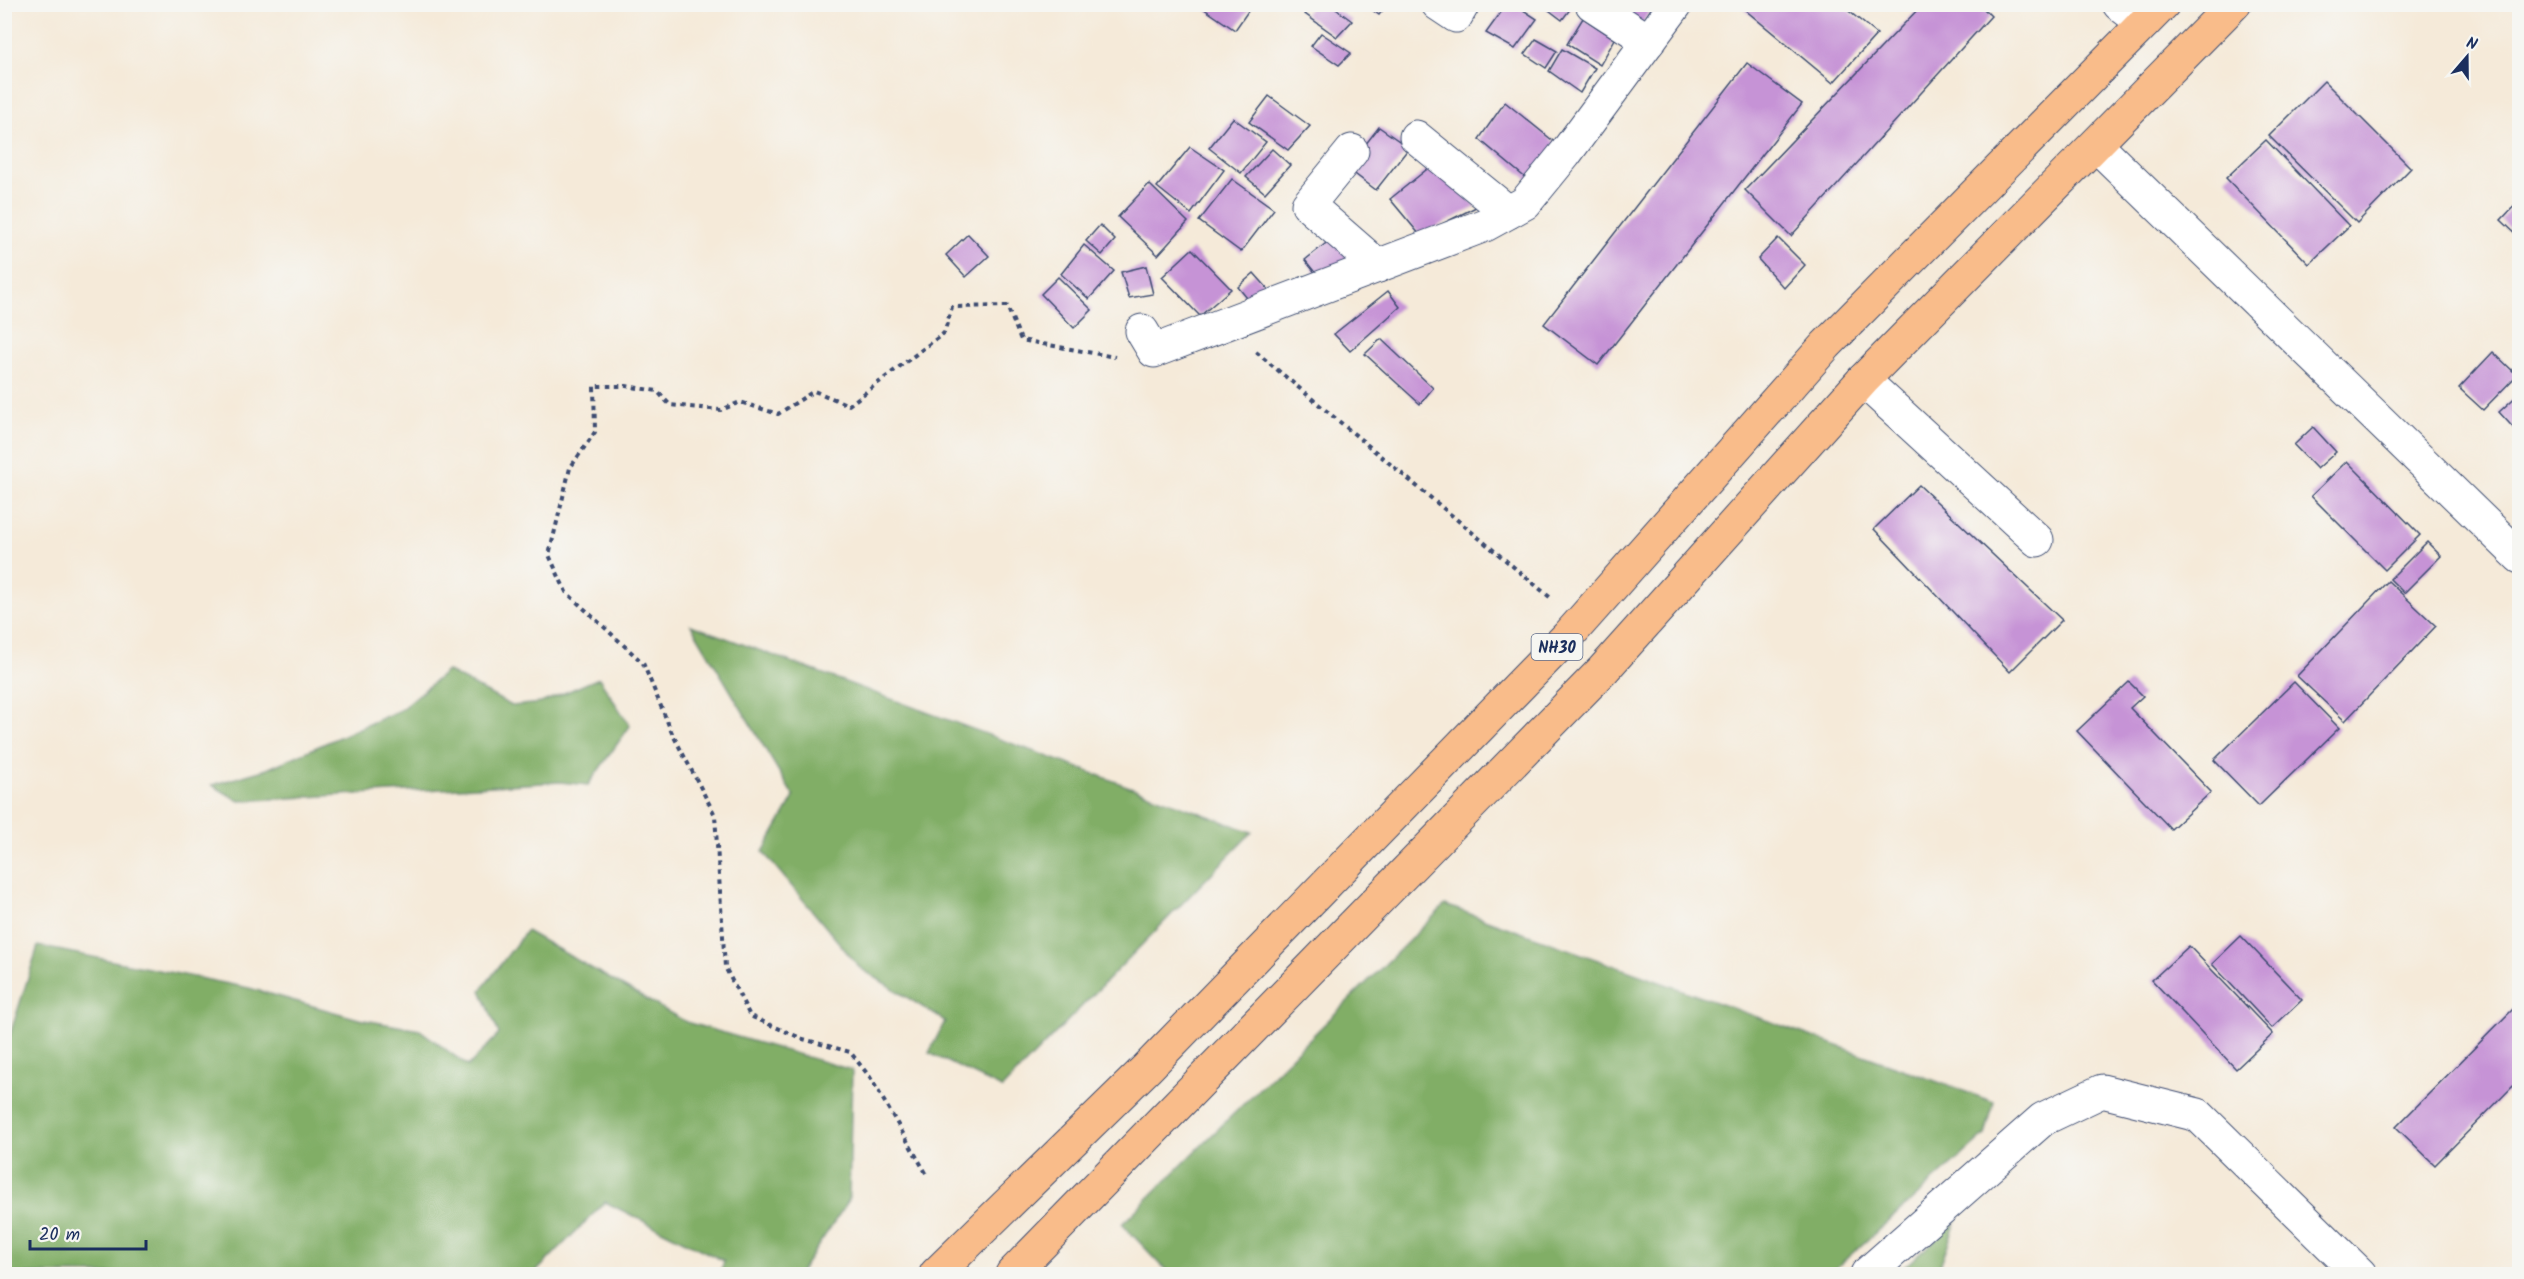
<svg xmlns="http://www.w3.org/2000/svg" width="2524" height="1279" font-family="Kalam,sans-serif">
  <rect width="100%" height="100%" fill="#f6f6f2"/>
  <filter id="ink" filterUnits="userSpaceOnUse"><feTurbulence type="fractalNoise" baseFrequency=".0167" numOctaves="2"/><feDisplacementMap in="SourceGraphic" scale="12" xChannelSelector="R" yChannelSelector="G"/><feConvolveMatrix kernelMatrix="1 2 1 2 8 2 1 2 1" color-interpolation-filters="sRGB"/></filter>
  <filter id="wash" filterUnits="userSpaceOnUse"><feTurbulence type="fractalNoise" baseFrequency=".008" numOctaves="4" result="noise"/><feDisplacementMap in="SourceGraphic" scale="24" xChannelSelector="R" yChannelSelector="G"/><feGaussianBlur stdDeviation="1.35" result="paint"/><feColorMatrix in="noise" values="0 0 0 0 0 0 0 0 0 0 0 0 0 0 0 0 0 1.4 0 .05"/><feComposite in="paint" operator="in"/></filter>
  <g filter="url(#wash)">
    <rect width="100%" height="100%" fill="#f5ead9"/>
    <g fill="#81ae66" stroke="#4e6e62" stroke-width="1.5">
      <path d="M691,625l561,207 -250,256 -73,-35 16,-32 -85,-53 -97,-116 31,-55z"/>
      <path d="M447,671l65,35 29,-3 58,-25 31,48 -42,59 -28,-3 -321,19 -27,-16 55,-16 133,-59z"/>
      <path d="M1445,905l549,197 -9,33 -156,139h-659l-48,-50z"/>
      <path d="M526,931l160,91 166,48 -3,130 -50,74h-79l4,-13 -119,-59 -71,72h-529v-224l33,-104 211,42 110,31 61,11 48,36 31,-32 -18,-44z"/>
      <path d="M1956,1222l-19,52h-41z"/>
    </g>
    <g id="blocks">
      <g fill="#c693d6">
        <path d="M1197,4h56l-18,26z"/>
        <path d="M1313,4h16l23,17 -15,16 -32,-23z"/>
        <path d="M1364,4h24l-9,11z"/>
        <path d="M1507,4h7l23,15 -22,30 -29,-16z"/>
        <path d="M1541,4h33l-12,16z"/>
        <path d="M1599,4h55l-16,26z"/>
        <path d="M1738,4h102l37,30 -44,49z"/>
        <path d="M1923,4h56l12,12 -200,220 -46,-46z"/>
        <path d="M1583,18l32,21 -15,26 -33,-21z"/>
        <path d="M1321,33l30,20 -12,12 -28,-19z"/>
        <path d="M1536,39l21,12 -11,17 -21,-14z"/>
        <path d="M1562,49l33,19 -15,25 -31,-22z"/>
        <path d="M1747,63l55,41 -204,261 -54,-41z"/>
        <path d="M2324,81l87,87 -54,55 -88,-87z"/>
        <path d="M1269,96l41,30 -22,24 -39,-28z"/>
        <path d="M1505,102l52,42 -29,36 -49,-41z"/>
        <path d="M1233,118l33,24 -25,31 -32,-25z"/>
        <path d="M1379,127l30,21 -33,42 -29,-22z"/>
        <path d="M2266,140l83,86 -40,38 -83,-86z"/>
        <path d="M1190,147l34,23 -33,44 -34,-27z"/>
        <path d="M1272,149l18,16 -25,28 -19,-16z"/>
        <path d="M1436,162l40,45 -56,28 -30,-36z"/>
        <path d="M1232,179l42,30 -33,43 -42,-31z"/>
        <path d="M1149,184l39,38 -30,33 -40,-38z"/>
        <path d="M2520,200v38l-19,-18z"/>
        <path d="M1100,225l15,15 -13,15 -16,-14z"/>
        <path d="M968,234l21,22 -23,21 -20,-22z"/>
        <path d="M1335,236l17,19 -31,25 -16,-20z"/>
        <path d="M1778,238l27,27 -21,23 -26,-29z"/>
        <path d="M1084,245l30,26 -25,28 -28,-25z"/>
        <path d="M1192,249l39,40 -31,27 -38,-39z"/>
        <path d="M1146,266l7,28 -24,4 -8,-26z"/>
        <path d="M1254,273l15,17 -18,13 -13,-16z"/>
        <path d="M1058,277l34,33 -18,18 -33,-34z"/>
        <path d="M1388,291l12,16 -50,44 -16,-17z"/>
        <path d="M1381,339l52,49 -13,16 -55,-50z"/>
        <path d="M2493,352l24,23 -34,35 -24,-22z"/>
        <path d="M2520,393v42l-21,-23z"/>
        <path d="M2313,427l23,25 -19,17 -23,-24z"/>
        <path d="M2347,461l73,74 -35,35 -74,-74z"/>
        <path d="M1919,485l143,135 -52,52 -136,-143z"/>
        <path d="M2427,542l14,14 -37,37 -14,-14z"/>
        <path d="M2388,581l48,45 -91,95 -48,-45z"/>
        <path d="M2129,682l14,14 -13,12 81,84 -40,37 -94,-98z"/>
        <path d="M2294,682l45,46 -80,78 -45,-46z"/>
        <path d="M2241,936l61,64 -30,28 -60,-64z"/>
        <path d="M2189,946l84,88 -37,35 -84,-89z"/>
        <path d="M2520,1002v77l-85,86 -39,-38z"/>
      </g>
    </g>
  </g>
  <g filter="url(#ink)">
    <use href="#blocks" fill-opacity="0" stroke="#3c4b70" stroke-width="1.5"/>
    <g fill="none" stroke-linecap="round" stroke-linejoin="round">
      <defs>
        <g id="minor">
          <path d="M1438,4l18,12 7,-12"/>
          <path d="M1592,4l57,37"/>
          <path d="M2119,4l25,19"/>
          <path d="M1416,137l92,75"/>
          <path d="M2096,145l424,412"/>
          <path d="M1352,151l-44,54 70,61"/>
          <path d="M1142,331l12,20 331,-126 40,-22 40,-49 111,-150"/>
          <path d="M1863,380l174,160"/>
          <path d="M1867,1274l176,-155 59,-28 96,24 162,159"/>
        </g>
        <g id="highway">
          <path d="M936,1274l211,-206 421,-432 258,-291 337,-341"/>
          <path d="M1012,1274l591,-604 260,-290 371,-376"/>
        </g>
      </defs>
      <use href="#minor" stroke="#3c4b70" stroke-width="35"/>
      <use href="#highway" stroke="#3c4b70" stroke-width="35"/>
      <g stroke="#3c4b70" stroke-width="4" stroke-dasharray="4.5 4.5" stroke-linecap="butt">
        <path d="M1256,352l296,247"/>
        <path d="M926,1173l-56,-96 -20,-25 -47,-13 -53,-23 -25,-49 -10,-152 -43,-82 -29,-70 -77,-71 -17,-37 21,-87 25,-36 -1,-46h32l31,5 13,14 51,5 19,-8 38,12 36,-23 35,14 95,-72 8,-26 55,-1 14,34 94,17"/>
      </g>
      <use href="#minor" stroke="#fff" stroke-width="33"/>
      <use href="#highway" stroke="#f9bc8a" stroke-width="33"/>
    </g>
  </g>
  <g text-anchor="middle" stroke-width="5" stroke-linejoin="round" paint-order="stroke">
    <rect fill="#f6f6f2" stroke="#5d6b8a" stroke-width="1.5" x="1531.5" y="634" width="51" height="26" rx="4.5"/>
    <g font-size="16" font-weight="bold" fill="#1b2f5e">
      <text x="1557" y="653">NH30</text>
    </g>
  </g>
  <rect width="2524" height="1279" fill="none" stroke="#f6f6f2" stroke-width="24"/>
  <g transform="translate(2467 57) rotate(20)" stroke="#f6f6f2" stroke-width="4.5" paint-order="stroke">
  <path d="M0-4.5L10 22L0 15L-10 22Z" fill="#1b2f5e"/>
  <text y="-9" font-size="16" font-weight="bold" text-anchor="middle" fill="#1b2f5e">N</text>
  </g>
  <path d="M30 1240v9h116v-9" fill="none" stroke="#1b2f5e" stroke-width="3"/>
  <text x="39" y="1240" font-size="18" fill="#1b2f5e" stroke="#f6f6f2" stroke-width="4.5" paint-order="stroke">20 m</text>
</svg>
